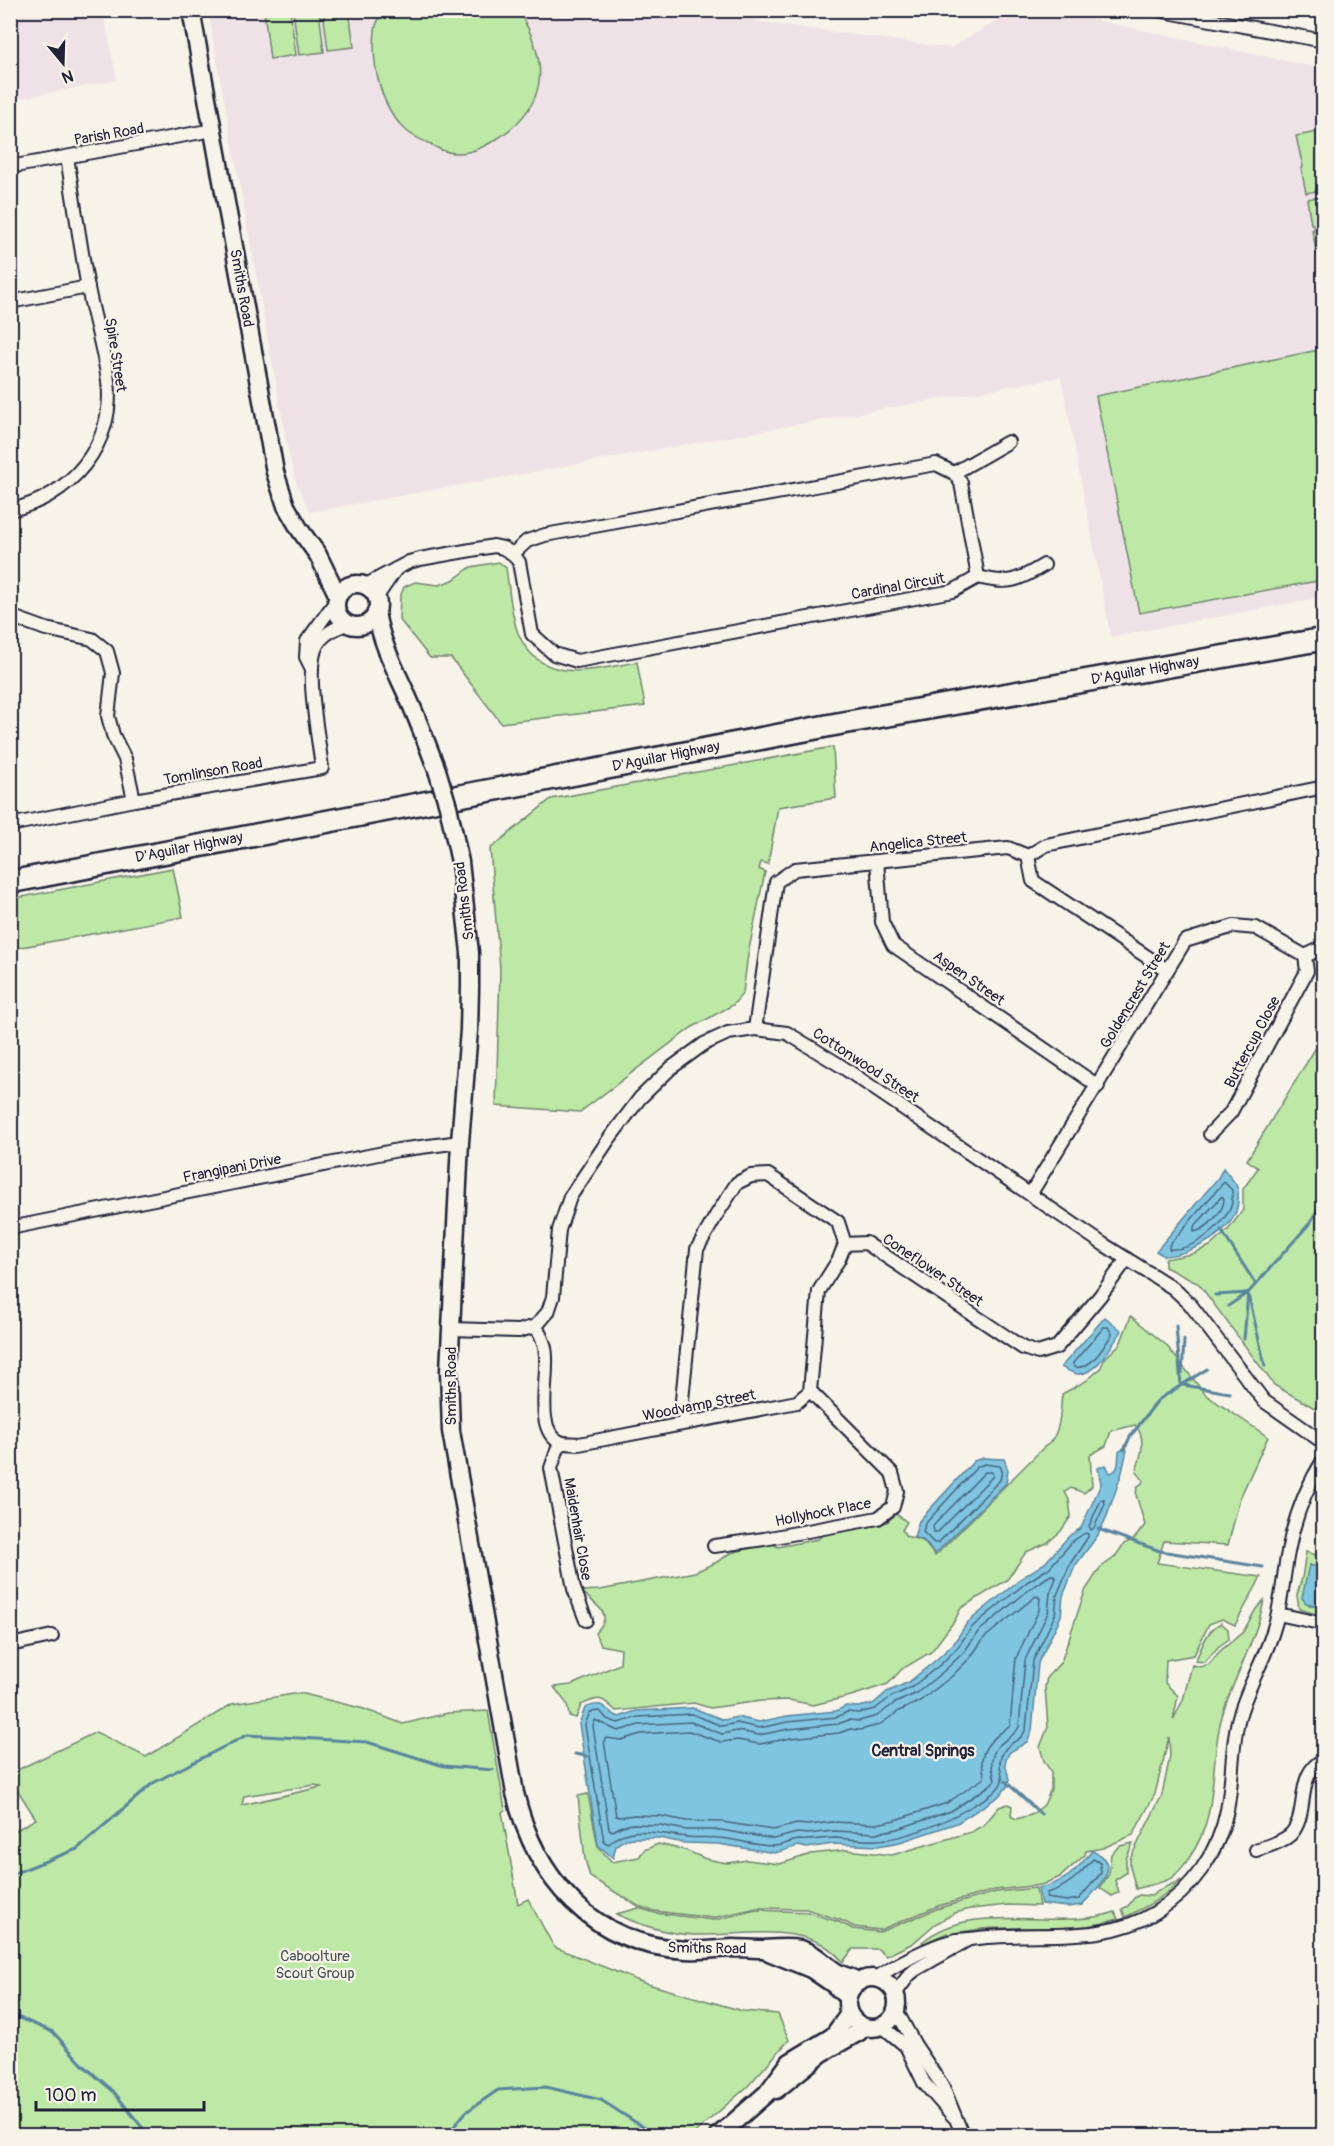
<svg xmlns="http://www.w3.org/2000/svg" width="1334" height="2146" font-family="Pangolin,sans-serif">
  <rect width="100%" height="100%" fill="#f7f3e8"/>
  <filter id="ink" filterUnits="userSpaceOnUse"><feTurbulence type="fractalNoise" baseFrequency=".0167" numOctaves="2"/><feDisplacementMap in="SourceGraphic" scale="12" xChannelSelector="R" yChannelSelector="G"/><feConvolveMatrix kernelMatrix="1 2 1 2 8 2 1 2 1" color-interpolation-filters="sRGB"/></filter>
  <g filter="url(#ink)">
    <g fill="#eee2e7">
      <path d="M11,10l92,1 14,69 -106,20z"/>
      <path d="M1049,10l274,59v528l-212,40 -50,-260 -751,135 -14,-30 -8,-32 -80,-439h540l7,10 195,27 64,-37z"/>
    </g>
    <g fill="#bde8a5" stroke="#708570" stroke-width="1.5" fill-rule="evenodd">
      <path d="M518,10c30,49 33,92 -18,127 -13,8 -26,16 -42,16 -11,1 -21,-5 -30,-10 -6,-3 -14,-6 -20,-11 -27,-22 -37,-67 -33,-101 0,-7 5,-14 8,-20z"/>
      <path d="M264,11h26l6,44 -26,4z"/>
      <path d="M293,11h26l5,41 -25,3z"/>
      <path d="M323,11h26l5,36 -26,3z"/>
      <path d="M1323,131v26l-2,1 2,6v26l-17,3 -5,-25 2,-1 -7,-31z"/>
      <path d="M1323,196v58l-6,1 -5,-25h2l-1,-6h-2l-4,-25z"/>
      <path d="M1323,349v231l-184,33 -43,-217z"/>
      <path d="M499,562l7,6c3,20 5,47 12,65 22,53 75,37 119,29l8,44 -144,17 -50,-65h-21l-31,-39 1,-22 4,-10 11,-5 24,3 14,-5 18,-13z"/>
      <path d="M833,747l3,51 -58,9 -10,57 -7,-2 -2,7 6,3 -17,82 -5,39 -10,12 -42,23 -111,84 -84,-6 4,-137 -10,-120 61,-50z"/>
      <path d="M173,868l10,49 -172,32v-50z"/>
      <path d="M1323,1036l1,374h-6l-44,-25 -75,-101 -34,-17v-8l27,-5 18,-8 18,-16 15,-20v-21l15,-21 -11,-8z"/>
      <path d="M1131,1316l35,29 40,50 62,42 -28,61 -12,47 -64,-4 -7,22 104,14 -26,48 -13,-6 -13,5 -15,31 -28,5 -1,23 13,13 -5,24 10,-20 9,-35 9,2 8,-3 10,-12 24,-20 13,-23 8,-9c-8,41 -30,76 -42,116 -14,50 -1,97 -33,142 -5,7 -10,15 -18,20 -9,6 -24,7 -35,11l-6,-22v-8l32,-64 8,-39 -1,-19 -14,57 -22,41 -30,13 -17,3 -1,4 -25,22 -19,8 -46,5 -57,16 -58,24 -26,-3 -11,-6 -37,-12 -49,-1 -44,10 -59,-7 -16,-5 -48,-29 -5,-18 -7,-63 10,-2 10,53 14,15 27,-5 5,-7 14,-6 27,6 21,9 21,4 20,-3 33,4 31,-10 36,-4 45,5 79,-23 13,-7 15,-18 9,-3 4,2 -1,10 5,3 15,-4 13,-10 7,-16v-17l-7,-11 -4,-14 8,-20 -3,-40 2,-10 14,-15 24,-71 15,-23 14,-10 10,-14 10,-5 11,-14 -9,-30 1,-8 5,-4 1,-3 -7,-9c5,-14 11,-34 -1,-46l-24,6 -5,15 -16,9 2,31 -8,7 -13,-5 -6,4 4,8 2,16 -10,15 -14,12 -21,9 -19,28 -46,28 -6,12 -24,32 -29,17 -14,15 -37,12 -38,9 -24,-5 -28,1 -51,7 -16,-5 -78,8c-15,-15 -16,-14 -35,-6l-5,13 -7,-2 -2,-12 -13,-17 17,-2 49,-21 1,-15 -20,-4 -6,-12c22,-21 -1,-27 -13,-42l18,-1 95,-18 22,-10 14,-9 40,-10 7,4 40,-8 6,-5 54,-9 9,-3 9,-8 11,8 -5,8 4,6 17,5 12,15 108,-108c18,-10 17,-35 19,-54l24,-13 14,-12 5,-11 15,-14z"/>
      <path d="M1306,1552l17,5v12l-14,-4v40l14,2v9l-24,-7 -2,-14 5,-17z"/>
      <path d="M1221,1623l7,6 1,10 -11,8 -13,15 -10,-1c8,-14 10,-30 26,-38z"/>
      <path d="M300,1693l64,16 39,15 45,-11 40,-2 17,99 -3,2 16,92 10,-5 26,48 90,36 99,28 35,3 11,26 -42,47 -55,48h-681v-302l25,-14 -25,-39v-7l85,-41 50,25 86,-53zM315,1785l6,2 -79,18 2,-9z"/>
      <path d="M1133,1843l-7,16v14l-11,7 4,12 -7,4 -12,-8 9,-14 2,-20 9,-8z"/>
      <path d="M1181,1880c-17,17 -34,27 -56,37l-3,-8 6,-3 6,-8 5,-3 12,1 12,-8z"/>
      <path d="M1036,1888l3,18 -31,-1 -38,4 -15,4 -20,11 -22,19 -27,13 -8,-7h-25l-10,13c-6,-7 -12,-13 -21,-18 -37,-19 -87,-8 -127,-9 -28,-1 -53,-9 -79,-21l23,-6 16,5 59,7 42,-10 51,2 32,10 14,7 27,3 59,-24 57,-16z"/>
      <path d="M1115,1912l3,7c-52,18 -113,0 -169,16l-2,-2 -22,10 -3,-1c54,-44 132,-9 193,-30z"/>
    </g>
    <g fill="#7fc5e0" stroke="#5a849e" stroke-width="1.5">
      <path d="M1223,1168c4,6 12,13 14,19 2,4 1,10 1,14 -1,31 -48,54 -74,55l-8,-5 62,-73z"/>
      <path d="M1105,1317l17,14c-10,13 -24,42 -43,43 -6,0 -12,-4 -18,-7z"/>
      <path d="M1125,1447l2,3 -5,22 -15,44 -9,19 -23,31 -12,30 -2,20 -23,47 -6,68 -5,11 -17,10 -4,7 -1,4 4,16 -2,8 -9,10 -41,26 -57,19 -22,4 -45,-2 -26,4 -9,-2 -23,7 -57,-9 -34,-1 -25,-5h-24l-9,1 -7,4 -3,3 -3,12 -15,-13 -19,-121 6,-16c22,-9 17,2 34,9l17,-6 57,-3 31,12 13,-3 22,5 28,-6 49,-5 10,-5 12,1 15,-3 14,-12 22,-10 28,-23 17,-16 13,-20 56,-46 22,-14 24,-27 12,-8 20,-44 -3,-16 8,-3 4,8c10,-2 8,-13 9,-21z"/>
      <path d="M983,1458l21,1 4,11 -2,13 -71,71 -12,-14 -9,-3 5,-16 55,-60z"/>
      <path d="M1309,1565l14,4v38l-17,-4 -4,-5z"/>
      <path d="M1092,1851c33,14 5,38 -10,54l-15,2 -26,-3 -3,-16c27,-5 37,-16 54,-37z"/>
    </g>
    <g fill="none" stroke-linecap="round" stroke-linejoin="round">
      <g stroke="#47637d" stroke-width="1.5">
        <path d="M1224,1182l8,8c0,6 1,14 -2,19 -10,19 -38,43 -61,40v-4z"/>
        <path d="M1222,1196l2,3c0,13 -18,31 -30,33v-5z"/>
        <path d="M1104,1327h4l4,7c-8,12 -21,37 -38,33l-1,-4z"/>
        <path d="M984,1464l16,2 2,5 -2,9 -62,63h-4l-11,-11 2,-8 52,-57z"/>
        <path d="M985,1472h7l1,4 -55,56h-4l-1,-6z"/>
        <path d="M1101,1500h3l1,4 -11,24 -3,2 -2,-4z"/>
        <path d="M1085,1533l3,1v3l-18,27 -13,31 -2,20 -22,46 -7,68c-6,14 -15,11 -22,22 -10,15 3,24 -4,34 -5,9 -16,14 -25,19 -24,16 -69,35 -98,36 -13,1 -28,-1 -41,-2 -12,0 -24,3 -36,2 -9,0 -18,7 -27,6 -18,0 -36,-7 -54,-8 -11,-1 -22,0 -32,-1 -27,-2 -57,-15 -78,7l-5,-2 -19,-117 5,-13 10,-1 7,8 11,4 20,-6 54,-3 30,12 15,-3 22,5 29,-6 49,-5 10,-5 11,1 17,-4 16,-12 21,-10 29,-23 17,-17 14,-20 55,-45 22,-14 24,-27z"/>
        <path d="M1051,1575h3l2,3 -6,15 -2,20 -23,47 -6,67c-7,14 -25,13 -27,34 -1,6 2,13 3,19l-6,6 -38,25 -54,18 -20,4 -44,-2 -25,3 -11,-1 -23,6 -53,-9h-35l-26,-5 -27,-1 -11,2 -9,5 -4,-2 -16,-103 2,-6 23,11 21,-6 52,-3 31,12 15,-3 22,4 30,-6 49,-5 11,-4 10,1 18,-5 18,-13 22,-10 28,-23 19,-18 14,-20 53,-44z"/>
        <path d="M1036,1596l4,2 -1,12 -23,48 -6,67c-12,11 -28,18 -28,38 1,5 2,10 2,15l-37,25 -52,17 -18,4 -44,-2 -25,3 -11,-1 -24,6 -51,-8 -35,-1 -26,-5 -27,-1 -15,2 -3,-1 -12,-75 2,-3 15,2 20,-6 48,-3 32,11 17,-2 22,4 31,-6 48,-5 11,-4 10,1 19,-5 20,-14 21,-10 31,-24 19,-19 14,-20z"/>
        <path d="M1093,1859l7,4 1,10 -22,26 -12,2 -21,-3 1,-5c21,-6 32,-18 46,-34z"/>
      </g>
      <g stroke="#5a849e" stroke-width="3">
        <path d="M1221,1230l34,53"/>
        <path d="M1215,1295l33,-2"/>
        <path d="M1249,1297l16,69"/>
        <path d="M1228,1306l18,-12"/>
        <path d="M1176,1326l5,59"/>
        <path d="M1244,1339l4,-46 62,-70 14,-25"/>
        <path d="M1182,1374l2,-34"/>
        <path d="M1183,1385l47,8"/>
        <path d="M1124,1450l6,-13 28,-37 49,-31"/>
        <path d="M1098,1529l62,22 103,16"/>
        <path d="M575,1754l11,2"/>
        <path d="M1005,1781l36,33"/>
        <path d="M10,1875l67,-26 76,-66 94,-48 120,7 77,24 49,4"/>
        <path d="M10,2014l43,18 30,33 30,26 36,45"/>
        <path d="M446,2136l20,-24 32,-22 48,-3 55,13 56,36"/>
      </g>
      <defs>
        <g id="street">
          <path d="M1157,10l167,31"/>
          <path d="M10,167l203,-37"/>
          <path d="M10,302l78,-15"/>
          <path d="M954,473l54,-31"/>
          <path d="M10,510c60,-12 106,-66 98,-129 -4,-31 -14,-62 -20,-93 -8,-44 -14,-87 -21,-131"/>
          <path d="M513,554l6,8 13,72 22,20 23,7 376,-70 25,-14"/>
          <path d="M978,577c30,8 40,4 66,-12"/>
          <path d="M364,586l45,-24 11,-3 74,-13 9,2 10,6 14,-13 18,-6 391,-71 18,9 7,10 17,94"/>
          <path d="M376,598l20,-29"/>
          <path d="M10,616l36,13 46,10 15,12 6,22 -5,43 5,19 12,24 9,41"/>
          <path d="M311,667l-5,-10 1,-16 29,-40"/>
          <path d="M10,825l124,-25 188,-32c-3,-29 -18,-99 -5,-123 6,-11 18,-17 30,-21"/>
          <path d="M1028,856l18,-11 278,-58"/>
          <path d="M877,861l5,61 11,23 205,141"/>
          <path d="M755,1029l21,-147 19,-13 213,-21 20,8 5,25 134,89"/>
          <path d="M1210,1134l21,-22 76,-141 -2,-15"/>
          <path d="M1031,1193l154,-252 49,-15 22,2 49,28 19,-9"/>
          <path d="M10,1228l388,-78 62,-8"/>
          <path d="M536,1326c3,7 8,15 9,22 6,24 -13,81 15,94 4,2 13,1 19,2l218,-42 13,-11 9,-100 20,-32 6,-15"/>
          <path d="M451,1329l68,2 17,-5 12,-14 5,-15 6,-67 11,-33 39,-58 31,-41 31,-30 33,-24 24,-11 27,-4 32,4 51,31 265,180 70,44 17,16 74,97 60,42"/>
          <path d="M685,1423l-3,-23 15,-151 20,-35 20,-31 14,-7 17,-1 70,47 7,22 21,-1 157,105 15,5 19,-6 43,-51 27,-37"/>
          <path d="M560,1442l-9,26 23,121 12,31"/>
          <path d="M714,1546l50,-7 114,-21 15,-11 4,-16 -5,-18 -82,-82"/>
          <path d="M1278,1614l46,10"/>
          <path d="M10,1645l42,-9"/>
          <path d="M1256,1850c11,-4 25,-7 34,-15 19,-19 6,-55 28,-72"/>
          <path d="M875,1979c19,-14 55,-33 77,-38 6,-2 12,-1 18,-2 63,-10 130,8 186,-27 36,-22 63,-60 71,-102 6,-29 4,-60 11,-89 8,-33 27,-61 36,-93 8,-25 9,-51 14,-76 6,-33 18,-65 36,-93"/>
          <path d="M895,1994l14,-19 6,-5 54,-31"/>
          <path d="M896,2010l19,35 28,42 20,49"/>
          <path d="M882,2026l24,20 18,37 29,33"/>
        </g>
        <g id="secondary">
          <path d="M191,10l84,462 11,34 14,24 18,25 20,41"/>
          <circle cx="357" cy="605" r="21"/>
          <path d="M376,612c5,29 17,53 29,79 12,26 22,53 32,79"/>
          <path d="M460,862l10,91v35l-1,42 -9,112 -11,229 2,60 64,362c20,86 78,152 171,157 16,1 31,-1 46,-2 11,0 21,1 32,1 12,-1 24,-2 36,0 15,4 23,14 35,22 7,5 17,6 25,11"/>
          <path d="M769,1952l42,17 22,15 15,14"/>
          <circle cx="872" cy="2003" r="25"/>
          <path d="M776,2090l46,-37 37,-21 5,-5"/>
          <path d="M718,2136l49,-43 23,-31 43,-26 16,-22"/>
        </g>
        <path id="highway" d="M10,882l827,-158 487,-85"/>
      </defs>
      <use href="#street" stroke="#22223b" stroke-width="16"/>
      <use href="#secondary" stroke="#22223b" stroke-width="21"/>
      <use href="#highway" stroke="#22223b" stroke-width="26"/>
      <use href="#street" stroke="#f7f3e8" stroke-width="12"/>
      <use href="#secondary" stroke="#f7f3e8" stroke-width="16"/>
      <use href="#highway" stroke="#f7f3e8" stroke-width="21"/>
      <defs>
        <path id="secondary-bridge" d="M437,770l11,36 12,56"/>
      </defs>
      <use href="#secondary-bridge" stroke="#22223b" stroke-width="21" stroke-linecap="butt"/>
      <use href="#secondary-bridge" stroke="#f7f3e8" stroke-width="16"/>
    </g>
  </g>
  <g text-anchor="middle" stroke-width="4.5" stroke-linejoin="round" paint-order="stroke">
    <g font-size="15" fill="#22223b" stroke="#f7f3e8">
      <text transform="translate(109 134) rotate(-10)" y="5">Parish Road</text>
      <text transform="translate(242 288) rotate(80)" y="5">Smiths Road</text>
      <text transform="translate(116 355) rotate(81)" y="5">Spire Street</text>
      <text transform="translate(898 586) rotate(-10)" y="5">Cardinal Circuit</text>
      <text transform="translate(1145 670) rotate(-10)" y="5">D'Aguilar Highway</text>
      <text transform="translate(666 756) rotate(-11)" y="5">D'Aguilar Highway</text>
      <text transform="translate(213 771) rotate(-10)" y="5">Tomlinson Road</text>
      <text transform="translate(918 842) rotate(-6)" y="5">Angelica Street</text>
      <text transform="translate(189 847) rotate(-11)" y="5">D'Aguilar Highway</text>
      <text transform="translate(464 901) rotate(-97)" y="5">Smiths Road</text>
      <text transform="translate(969 978) rotate(35)" y="5">Aspen Street</text>
      <text transform="translate(1135 995) rotate(-59)" y="5">Goldencrest Street</text>
      <text transform="translate(1252 1042) rotate(-62)" y="5">Buttercup Close</text>
      <text transform="translate(866 1065) rotate(33)" y="5">Cottonwood Street</text>
      <text transform="translate(232 1168) rotate(-11)" y="5">Frangipani Drive</text>
      <text transform="translate(933 1270) rotate(34)" y="5">Coneflower Street</text>
      <text transform="translate(451 1386) rotate(-90)" y="5">Smiths Road</text>
      <text transform="translate(699 1405) rotate(-11)" y="5">Woodvamp Street</text>
      <text transform="translate(823 1512) rotate(-11)" y="5">Hollyhock Place</text>
      <text transform="translate(578 1529) rotate(80)" y="5">Maidenhair Close</text>
      <text transform="translate(707 1948) rotate(1)" y="5">Smiths Road</text>
    </g>
    <g font-size="15" fill="#495456" stroke="#f7f3e8">
      <text x="315" y="1961">Caboolture<tspan x="315" dy="17">Scout Group</tspan></text>
    </g>
    <g font-size="16" font-weight="bold" fill="#22223b" stroke="#f7f3e8">
      <text x="923" y="1756">Central Springs</text>
    </g>
  </g>
  <rect width="1334" height="2146" fill="none" stroke="#f7f3e8" stroke-width="36"/>
  <rect x="18" y="18" width="1298" height="2110" fill="none" stroke="#22223b" stroke-width="2" filter="url(#ink)"/>
  <g transform="translate(63 63) rotate(161)" stroke="#f7f3e8" stroke-width="4.5" paint-order="stroke">
  <path d="M0-4.5L10 22L0 15L-10 22Z" fill="#22223b"/>
  <text y="-9" font-size="16" font-weight="bold" text-anchor="middle" fill="#22223b">N</text>
  </g>
  <path d="M36 2101v9h168v-9" fill="none" stroke="#22223b" stroke-width="3"/>
  <text x="45" y="2101" font-size="18" fill="#22223b" stroke="#f7f3e8" stroke-width="4.5" paint-order="stroke">100 m</text>
</svg>
